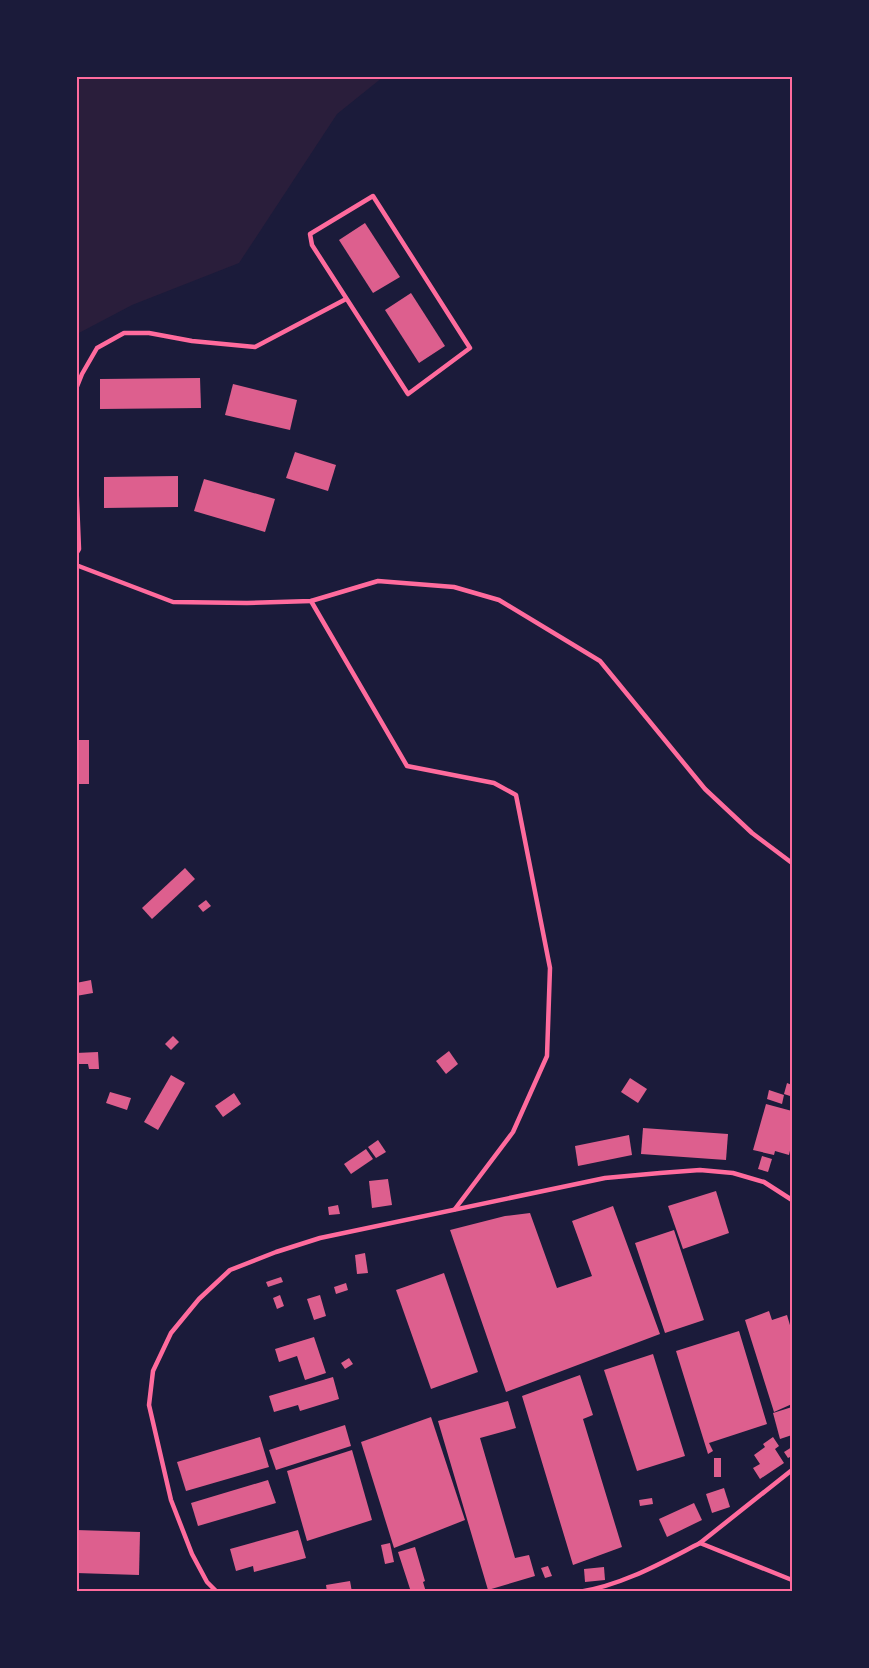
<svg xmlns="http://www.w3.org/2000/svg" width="869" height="1668" font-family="'Roboto Condensed',sans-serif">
  <rect width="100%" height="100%" fill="#1b1b3a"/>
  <path fill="#2a1e3b" d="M77,76h306v1l-46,37 -98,149 -107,42 -55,29z"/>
  <g fill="#dd5f8e">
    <path d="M365,223l35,54 -27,16 -34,-53z"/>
    <path d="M411,293l34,53 -26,17 -34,-53z"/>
    <path d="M200,378l1,30 -101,1v-30z"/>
    <path d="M233,384l64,16 -7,30 -65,-15z"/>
    <path d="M295,452l41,13 -8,26 -42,-13z"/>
    <path d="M178,476v31l-74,1v-31z"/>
    <path d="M204,479l71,20 -10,33 -71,-21z"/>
    <rect x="76" y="740" width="13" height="44"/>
    <path d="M185,868l10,11 -43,40 -10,-11z"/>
    <path d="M206,900l5,6 -8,6 -5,-6z"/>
    <path d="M91,980l2,13 -17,3v-13z"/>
    <path d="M173,1036l6,6 -8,8 -6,-6z"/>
    <path d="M449,1051l9,13 -12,10 -10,-13z"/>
    <path d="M98,1052l1,17h-10l-1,-5h-12v-11z"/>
    <path d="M171,1075l14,8 -27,47 -14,-8z"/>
    <path d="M630,1078l17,11 -9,14 -17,-11z"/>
    <path d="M787,1083l5,2 -2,11 -6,-2z"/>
    <path d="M769,1090l15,5 -2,9 -15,-5z"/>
    <path d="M110,1092l21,6 -4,12 -21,-7z"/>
    <path d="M234,1093l7,11 -18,13 -8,-11z"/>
    <path d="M766,1104l26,7v31l-3,13 -14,-4 -1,4 -21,-5z"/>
    <path d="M643,1128l85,6 -2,26 -85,-6z"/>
    <path d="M629,1135l3,20 -54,11 -3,-20z"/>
    <path d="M378,1140l8,12 -10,6 -8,-11z"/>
    <path d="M366,1149l7,10 -22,15 -7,-10z"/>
    <path d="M762,1156l10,3 -4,13 -10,-3z"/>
    <path d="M388,1179l4,26 -20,3 -3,-27z"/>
    <path d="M716,1191l13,42 -46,16 -15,-43z"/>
    <path d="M338,1205l2,9 -11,1 -1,-8z"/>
    <path d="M613,1206l47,128 -154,58 -56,-162 55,-14 25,-3 27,75 35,-12 -20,-55z"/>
    <path d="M674,1230l30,90 -39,13 -30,-90z"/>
    <path d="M365,1253l3,20 -11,1 -2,-19z"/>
    <path d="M444,1273l34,99 -47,17 -35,-99z"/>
    <path d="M281,1277l2,5 -15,5 -2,-5z"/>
    <path d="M346,1283l2,7 -12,4 -2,-7z"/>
    <path d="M280,1295l4,11 -7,3 -4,-11z"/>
    <path d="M320,1295l6,21 -12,4 -7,-21z"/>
    <path d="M769,1311l3,9 15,-5 5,17v72l-18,8 -29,-92z"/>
    <path d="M739,1331l28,93 -58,19 4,8 -5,3 -32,-103z"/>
    <path d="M314,1337l12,36 -21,7 -8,-24 -18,6 -4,-13z"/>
    <path d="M653,1354l32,102 -48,15 -33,-101z"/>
    <path d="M349,1358l4,6 -8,5 -4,-6z"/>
    <path d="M580,1375l13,40 -10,4 39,128 -49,18 -51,-169z"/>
    <path d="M333,1377l6,22 -39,12 -2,-6 -24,7 -5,-16z"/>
    <path d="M508,1401l8,27 -36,10 35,120 14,-3 6,21 -47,14 -50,-169z"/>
    <path d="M792,1407v28l-12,4 -7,-26z"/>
    <path d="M431,1417l34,103 -71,28 -33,-106z"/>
    <path d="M345,1425l6,21 -75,24 -7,-20z"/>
    <path d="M260,1437l9,30 -83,24 -9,-29z"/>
    <path d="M773,1437l6,9 -4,3 9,14 -24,16 -7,-11 7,-4 -6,-9 11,-8 -2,-3z"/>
    <path d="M792,1447v9l-4,2 -4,-6z"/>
    <path d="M352,1450l20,70 -65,21 -20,-70z"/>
    <rect x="714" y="1458" width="7" height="19"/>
    <path d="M268,1480l8,23 -78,23 -7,-23z"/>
    <path d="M724,1488l6,19 -18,6 -6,-19z"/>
    <path d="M652,1498l1,6 -13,2 -1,-6z"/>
    <path d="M694,1503l8,17 -35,17 -8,-18z"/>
    <path d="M76,1530l64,2 -1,43 -63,-2z"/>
    <path d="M298,1530l8,28 -52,14 -1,-6 -17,5 -6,-22z"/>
    <path d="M390,1543l4,19 -9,2 -4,-19z"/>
    <path d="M415,1547l10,34 -2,1 3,10h-15l-13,-40z"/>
    <path d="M548,1566l4,10 -7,2 -4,-10z"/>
    <path d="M604,1567l1,13 -20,2 -1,-13z"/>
    <path d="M350,1581l2,11h-25l-1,-7z"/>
  </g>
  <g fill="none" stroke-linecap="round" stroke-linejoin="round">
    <g stroke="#ff6b9d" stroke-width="4.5">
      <path d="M373,196l97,152 -62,46 -96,-149 -2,-11z"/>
      <path d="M76,389l6,-15 15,-26 27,-15h25l43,8 63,6 91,-48"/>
      <path d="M76,477l3,72 -3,5"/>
      <path d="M76,565l97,37 74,1 64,-2 67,-20 76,6 45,13 101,61 105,128 47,44 40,30"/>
      <path d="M311,601l96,165 87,17 22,12 34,173 -3,88 -34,76 -58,77"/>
      <path d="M700,1543l92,-73"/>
      <path d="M217,1592l-10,-10 -15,-28 -21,-54 -22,-95 4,-34 18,-38 28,-34 31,-29 46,-18 44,-14 285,-60 55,-5 40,-3 33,3 31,9 28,18"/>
      <path d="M579,1592c44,-7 82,-29 121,-49l92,37"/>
    </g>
  </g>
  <rect width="869" height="1668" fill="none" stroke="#1b1b3a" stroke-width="156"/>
  <rect x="78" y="78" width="713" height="1512" fill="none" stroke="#ff6b9d" stroke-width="2"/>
</svg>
